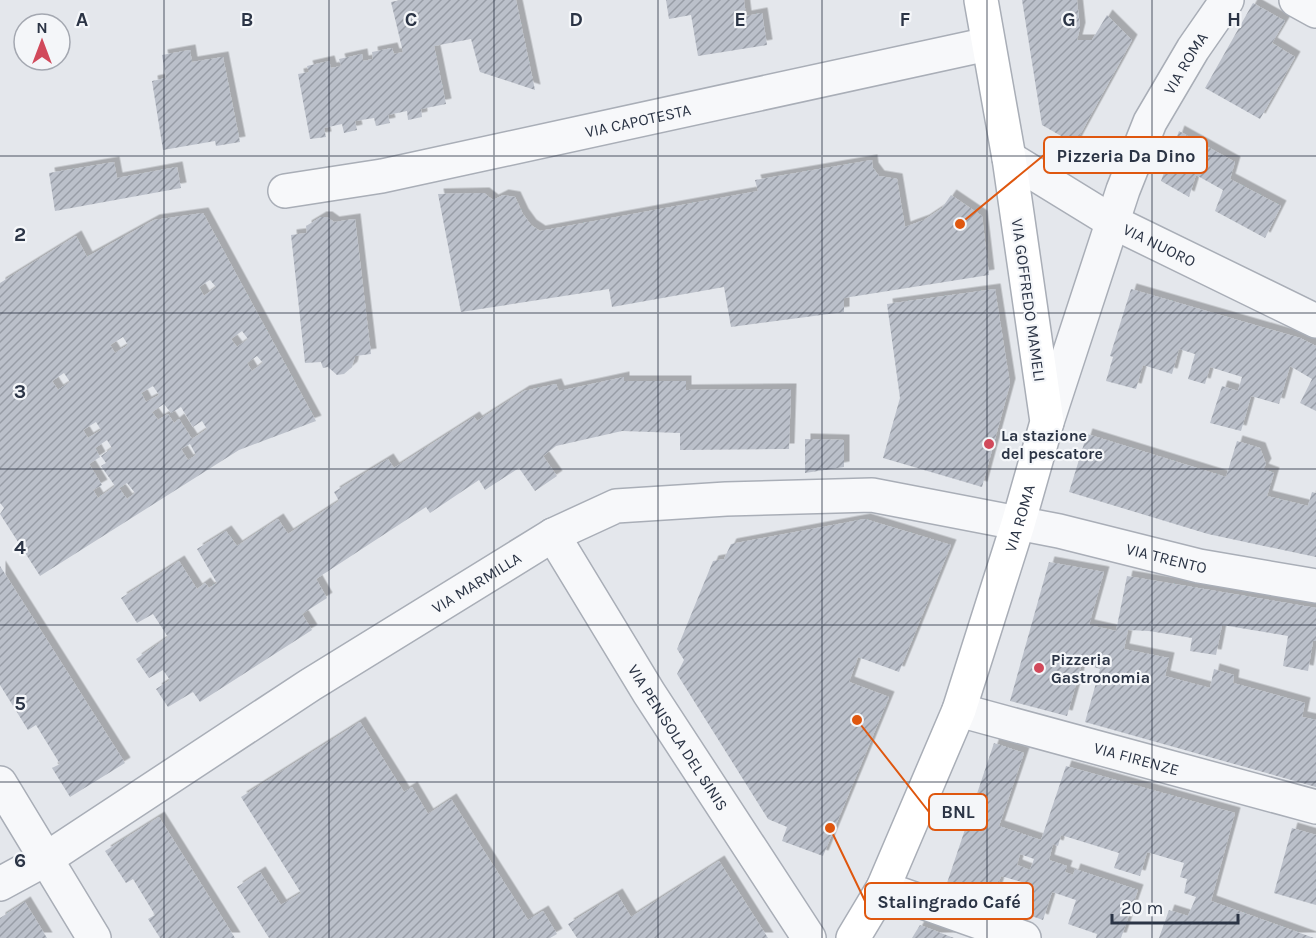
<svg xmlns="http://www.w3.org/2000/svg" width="1316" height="938" font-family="Karla,sans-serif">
  <defs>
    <pattern id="building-hatch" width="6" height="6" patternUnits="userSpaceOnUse" patternTransform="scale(1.5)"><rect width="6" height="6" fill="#bbc0ca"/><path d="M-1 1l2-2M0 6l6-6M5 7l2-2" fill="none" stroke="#989da6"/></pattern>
    <filter id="shadow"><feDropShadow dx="5.5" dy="-5.5" stdDeviation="0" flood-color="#0004"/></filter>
  </defs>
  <rect width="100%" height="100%" fill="#e4e7ec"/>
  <g fill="url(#building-hatch)" fill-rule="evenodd" filter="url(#shadow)">
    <path d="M401,0h115l19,90 -55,-18 -9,-33 -37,7 12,58 -25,5 1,8 -14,3 -1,-9 -19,4 2,8 -14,3 -2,-8 -19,3 2,9 -13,3 -2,-9 -18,4 2,9 -16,2 -12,-65 11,-2 -2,-6 22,-5 2,7 10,-2 -2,-7 23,-5 1,7 10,-2 -1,-7 20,-4 2,6 9,-2 -12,-50z"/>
    <path d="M666,0h78l2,16 16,-3 5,32 -69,11 -7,-41 -22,4z"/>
    <path d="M1022,0h55l3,28 -3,12h15l15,-25 25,25 -57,104 -33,-19z"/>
    <path d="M1253,3l32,18 -13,22 23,14 -35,62 -55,-31z"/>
    <path d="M190,50l2,12 31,-5 17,85 -24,4 -1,-5 -52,9 -11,-69 14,-3 -4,-23z"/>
    <path d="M1179,131l56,31 -5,17 51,27 -16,32 -50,-27 8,-21 -27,-15 -7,22 -28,-16z"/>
    <path d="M872,160l1,8 6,8 18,3 8,48 19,-7 18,-12 9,-13 31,21 7,59 -145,23v14l-113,15 -7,-40 -112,20 -3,-18 -148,23 -23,-118 46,-1 9,7 10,-5 12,2 8,17 8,11 9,6 218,-40 -3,-11z"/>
    <path d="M114,162l3,16 60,-11 4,21 -126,23 -6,-38z"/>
    <path d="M203,213l113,208 -77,29 -199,126 -40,-62 4,-6 -4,-5v-220l76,-47 11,21 67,-37zM210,280l6,7 -12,9 -5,-9zM242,331l6,8 -11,8 -6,-8zM123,337l5,8 -13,8 -5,-8zM257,356l6,7 -11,8 -5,-8zM64,373l6,9 -12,8 -6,-9zM153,386l6,9 -13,7 -5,-9zM164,404l7,9 10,-6 12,20 9,-6 5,8 -15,10 -13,-20 -5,4 -6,-9 -10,6 -6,-8zM96,422l5,8 -13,8 -5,-8zM107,440l5,8 -11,8 5,7 -5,3 14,20 -17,12 -5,-8 9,-5 -13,-21 11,-7 -5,-9zM190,444l6,11 -8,5 -7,-11zM127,483l8,10 -8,6 -8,-11z"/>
    <path d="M321,217h6l7,5 21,-3 16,135 -16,2 -3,11 -8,7 -7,1 -9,-8 -5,1 -2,-6 -16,1 -14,-128 16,-2 -1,-7z"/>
    <path d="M995,289l15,95 -28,103 -99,-29 17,-60 -13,-94z"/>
    <path d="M1131,289l169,49 16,8v65l-16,-8 12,-24 -22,-13 -11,38 -28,-8 -10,35 -31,-8 12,-37 16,5 4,-14 -32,-10 -5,17 -17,-5 7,-25 -16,-5 -7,25 -29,-9 -7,24 -30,-8 7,-24 -3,-1z"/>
    <path d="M624,377v4h62v9l105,-1 -2,60 -109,1v-17l-58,-2 -66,15 -13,10 14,20 -22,15 -16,-23 -34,22 -6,-10 -49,33 -4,-6 -110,72 11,19 -25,16 10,16 -112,72 -7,-10 -25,15 -12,-18 14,-9 -7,-10 -14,8 -13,-19 32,-22 -15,-23 -16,9 -16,-25 58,-37 18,28 8,-6 4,5 8,-5 -20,-34 29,-18 11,15 41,-27 10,15 51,-33 -5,-9 54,-33 6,9 80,-51 3,4 47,-30 32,-7 3,7z"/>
    <path d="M1087,434l139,43 11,-36 23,7 6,16 -3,5 11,4 -7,23 41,10 4,-14 4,1v64l-108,-23 -139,-42z"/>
    <path d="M805,439l39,1v27l-39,6z"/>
    <path d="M865,519l86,26 -52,127 -41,-15 -9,25 40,15 -66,159 -41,-15 5,-14 -19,-8 -91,-145 7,-14 -7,-11 36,-88 11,-2 7,-15z"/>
    <path d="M1049,562l55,10 -15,53 27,6 11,-55 189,32v33h-3l-5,30 -25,-5 5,-30 -66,-11 -6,30 -26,-4 2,-13 -43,-7 -21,-1 -4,19 45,9 -4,18 45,12 4,-19 20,6 -1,8 72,20 -3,14 14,3v67l-231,-65 15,-53 -18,-6 -15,53 -57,-15z"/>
    <path d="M0,566l125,197 -55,34 -18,-29 8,-4 -24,-39 -8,5 -28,-45z"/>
    <path d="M360,722l44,70 8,-5 16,27 23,-15 77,121 15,-9 14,23 -7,4h-281l-32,-51 23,-15 21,33 20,-12 -60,-96z"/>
    <path d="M994,743l30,10 -25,73 42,14 25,-74 169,47 -24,88 103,37h-155l10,-28 19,6 8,-19 -12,-4 3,-14 -7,-2 4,-14 -37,-11 -7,24 -26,-8 5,-15 -58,-18 -3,11 -5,-2 -4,16 18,6 -2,6 8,3 2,-6 63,21 -17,48h-25l1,-4 -29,-10 8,-24 -24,-8 -9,28 -26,-9 8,-28 -24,-7 -9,27 -46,-17zM1020,854l14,5 -4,11 -13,-5z"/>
    <path d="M159,817l76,121h-75l-12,-19 7,-4 -22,-36 -7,4 -21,-32z"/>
    <path d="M1292,828l24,7v70l-42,-12z"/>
    <path d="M719,861l49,77h-191l-9,-14 49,-30 14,23z"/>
    <path d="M25,902l22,36h-47v-20z"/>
    <path d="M920,925l34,13h-42z"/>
  </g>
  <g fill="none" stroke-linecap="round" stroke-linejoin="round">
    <defs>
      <g id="minor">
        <path d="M1296,0l20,11"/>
        <path id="s1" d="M1009,158l104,64 203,99"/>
        <path id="s2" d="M285,191l97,-15 606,-132"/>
        <path id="s3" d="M1047,422l76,-232 27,-68 43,-73 34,-49"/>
        <path id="s4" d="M553,535l96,158 160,245"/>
        <path id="s5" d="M959,710l357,97"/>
        <path d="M0,783l94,155"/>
        <path id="s6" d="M0,884l46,-25 264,-174 243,-150 63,-29 110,-7 146,-4 187,36 140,35 117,20"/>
        <path d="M883,888l141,50"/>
      </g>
      <g id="secondary">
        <path id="s7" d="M853,938l30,-50 76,-178 59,-186 29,-102 -38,-264 -28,-158"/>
      </g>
    </defs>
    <use href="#minor" stroke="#a9aeb7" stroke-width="36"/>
    <use href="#secondary" stroke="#a9aeb7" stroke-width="36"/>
    <use href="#minor" stroke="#f7f8fa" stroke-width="33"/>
    <use href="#secondary" stroke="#fff" stroke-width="33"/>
  </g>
  <path fill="none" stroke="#2b3445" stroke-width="1.5" stroke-opacity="0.55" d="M164,0v938M329,0v938M494,0v938M658,0v938M822,0v938M987,0v938M1152,0v938M0,156h1316M0,313h1316M0,469h1316M0,625h1316M0,782h1316"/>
  <g fill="#d1495b" stroke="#f4f6f9" stroke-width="2">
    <circle cx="989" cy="444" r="6"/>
    <circle cx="1039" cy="668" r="6"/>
  </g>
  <g text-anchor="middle" stroke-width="4.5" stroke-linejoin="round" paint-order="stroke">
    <g font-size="16" fill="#2b3445" stroke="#f4f6f9">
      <text dy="6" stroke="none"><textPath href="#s3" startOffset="386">VIA ROMA</textPath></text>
      <text dy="6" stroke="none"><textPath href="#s2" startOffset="360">VIA CAPOTESTA</textPath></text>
      <text dy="6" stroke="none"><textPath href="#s1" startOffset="174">VIA NUORO</textPath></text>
      <text transform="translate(1029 300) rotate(82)" y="6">VIA GOFFREDO MAMELI</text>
      <text dy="6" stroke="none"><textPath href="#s7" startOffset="453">VIA ROMA</textPath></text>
      <text dy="6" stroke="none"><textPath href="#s6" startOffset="1281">VIA TRENTO</textPath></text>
      <text dy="6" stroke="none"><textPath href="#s6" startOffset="564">VIA MARMILLA</textPath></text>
      <text dy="6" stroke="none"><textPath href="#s4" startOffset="238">VIA PENISOLA DEL SINIS</textPath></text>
      <text dy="6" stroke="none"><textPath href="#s5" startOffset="184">VIA FIRENZE</textPath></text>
    </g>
    <g font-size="16" font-weight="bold" fill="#2b3445" stroke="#f4f6f9" text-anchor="start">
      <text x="1001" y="441">La stazione<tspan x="1001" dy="18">del pescatore</tspan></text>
      <text x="1051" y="665">Pizzeria<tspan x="1051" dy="18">Gastronomia</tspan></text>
    </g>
  </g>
  <g font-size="20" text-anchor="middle" font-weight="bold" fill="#2b3445" stroke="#f4f6f9" stroke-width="4.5" stroke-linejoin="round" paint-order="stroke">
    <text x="82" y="26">A</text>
    <text x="247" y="26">B</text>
    <text x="411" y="26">C</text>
    <text x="576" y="26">D</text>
    <text x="740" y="26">E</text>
    <text x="905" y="26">F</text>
    <text x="1069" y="26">G</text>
    <text x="1234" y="26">H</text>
    <text x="20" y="241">2</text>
    <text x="20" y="398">3</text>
    <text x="20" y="554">4</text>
    <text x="20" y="710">5</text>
    <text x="20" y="867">6</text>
  </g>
  <path fill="none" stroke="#df570f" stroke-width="2" d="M960 224L1044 155M857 720L929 812M830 828L865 901"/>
  <g fill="#df570f" stroke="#f4f6f9" stroke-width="2">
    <circle cx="960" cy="224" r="6"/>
    <circle cx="857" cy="720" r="6"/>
    <circle cx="830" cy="828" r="6"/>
  </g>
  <g fill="#f4f6f9" stroke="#df570f" stroke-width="2">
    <rect x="1044" y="137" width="163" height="36" rx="6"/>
    <rect x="929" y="794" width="58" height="36" rx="6"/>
    <rect x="865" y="883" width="168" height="36" rx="6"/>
  </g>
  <g font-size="18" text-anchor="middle" font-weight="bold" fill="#2b3445">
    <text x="1126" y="162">Pizzeria Da Dino</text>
    <text x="958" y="818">BNL</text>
    <text x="949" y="908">Stalingrado Café</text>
  </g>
  <g transform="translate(42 42)"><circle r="28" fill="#f4f6f9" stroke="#a4a8b1" stroke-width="1.5"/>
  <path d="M0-4.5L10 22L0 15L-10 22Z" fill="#d1495b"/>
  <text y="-9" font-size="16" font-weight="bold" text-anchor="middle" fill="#2b3445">N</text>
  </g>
  <path d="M1112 914v9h126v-9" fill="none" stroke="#2b3445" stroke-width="3"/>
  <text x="1121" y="914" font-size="18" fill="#2b3445" stroke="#f4f6f9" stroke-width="4.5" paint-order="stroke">20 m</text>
</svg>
